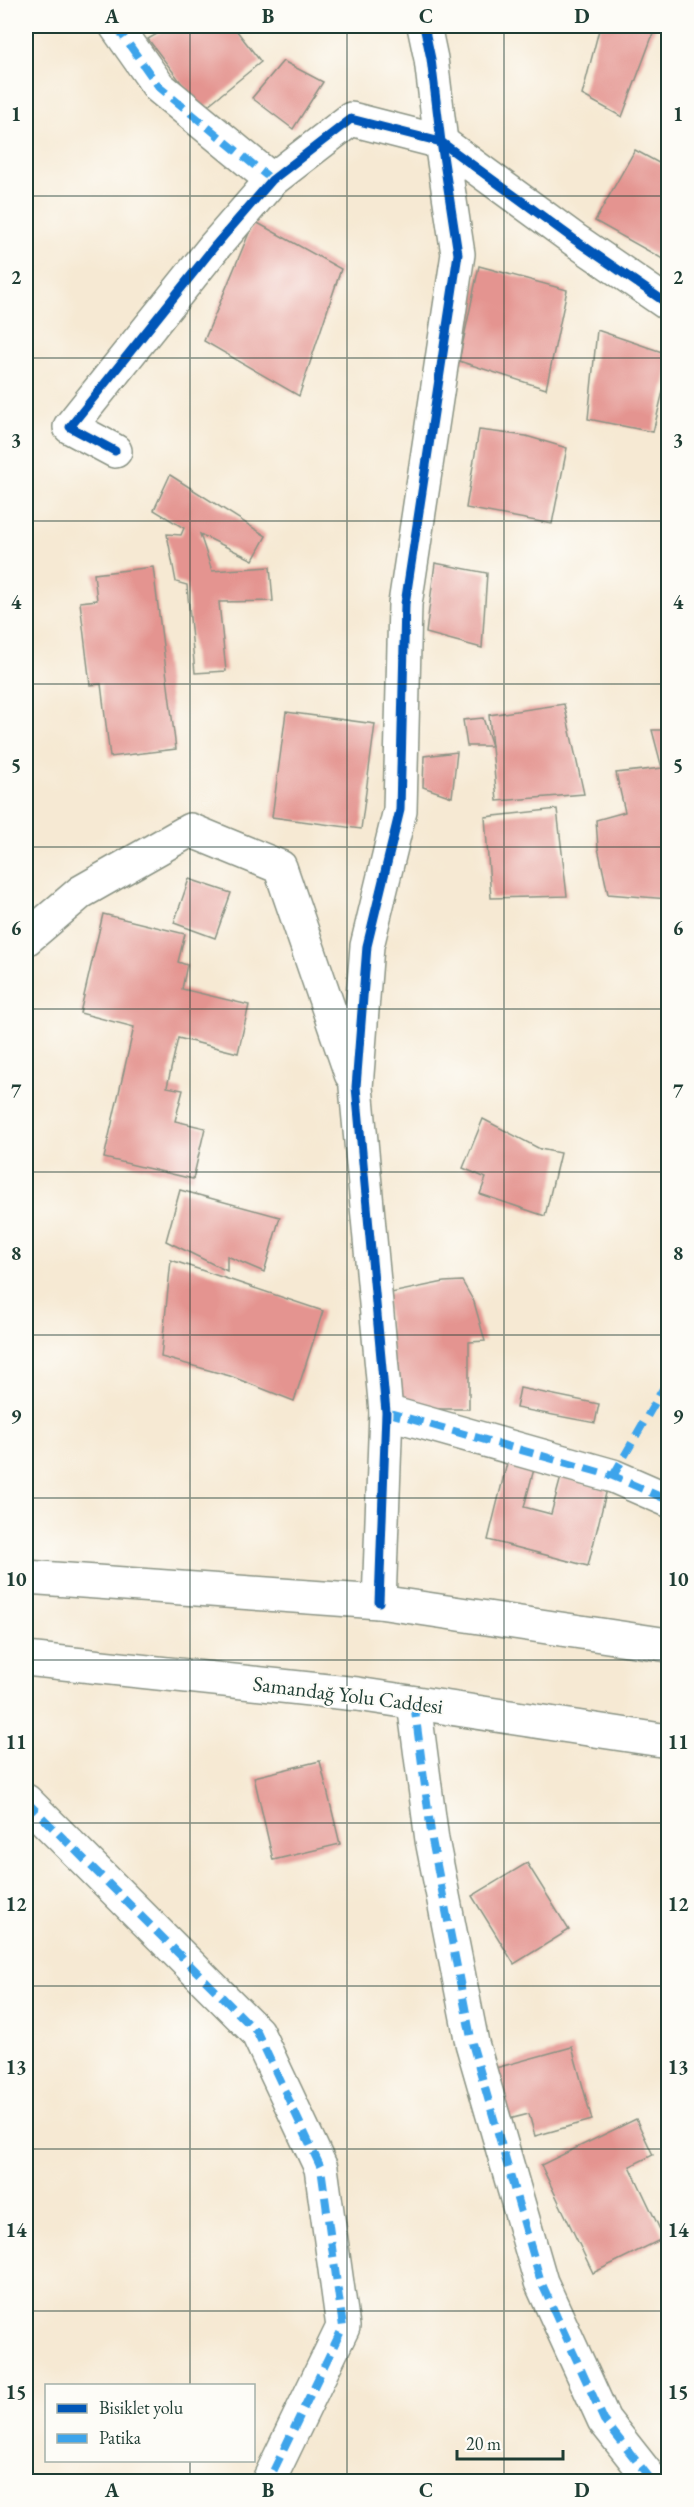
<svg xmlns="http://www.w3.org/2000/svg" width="694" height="2507" font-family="'EB Garamond',serif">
  <rect width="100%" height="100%" fill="#fdfcf7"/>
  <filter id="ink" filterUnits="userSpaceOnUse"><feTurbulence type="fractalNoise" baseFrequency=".0167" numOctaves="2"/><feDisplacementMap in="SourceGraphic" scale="12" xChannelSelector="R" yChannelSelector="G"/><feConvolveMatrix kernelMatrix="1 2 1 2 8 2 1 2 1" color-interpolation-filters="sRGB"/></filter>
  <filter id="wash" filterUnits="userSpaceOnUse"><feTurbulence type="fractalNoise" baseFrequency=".008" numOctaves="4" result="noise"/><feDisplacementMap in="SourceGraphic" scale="24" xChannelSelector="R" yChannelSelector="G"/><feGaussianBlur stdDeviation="1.35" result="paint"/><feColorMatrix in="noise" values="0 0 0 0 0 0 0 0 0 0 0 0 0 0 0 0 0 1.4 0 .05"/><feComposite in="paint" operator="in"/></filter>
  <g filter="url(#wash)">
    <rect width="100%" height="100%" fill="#f6e9d3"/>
    <g id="blocks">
      <g fill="#e49490">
        <path d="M171,26h62l28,36 -59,48 -54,-71z"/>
        <path d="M600,26h56l-34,91 -40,-22z"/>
        <path d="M283,61l40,21 -30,47 -41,-31z"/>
        <path d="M635,150l33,18v94l-73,-41z"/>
        <path d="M254,221l87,48 -42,127 -95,-55z"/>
        <path d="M479,266l88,24 -21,99 -87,-28z"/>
        <path d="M597,330l71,24v17l-15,61 -65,-13z"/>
        <path d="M479,430l47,6 41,12 -15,76 -86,-16z"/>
        <path d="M170,475l96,61 -13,24 -53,-26 12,37 58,-4 3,34 -54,1 7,69 -31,2 -8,-88 -11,-3 -9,-48 14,1 3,-7 -30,-18z"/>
        <path d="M435,563l52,10 -5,75 -56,-15z"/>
        <path d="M153,567l23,182 -66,8 -9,-73 -11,1 -10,-83 17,-2 -3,-26z"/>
        <path d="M564,704l20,90 -87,7 -8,-86z"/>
        <path d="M286,712l89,12 -14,105 -89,-12z"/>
        <path d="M483,718l9,28h-25l-4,-26z"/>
        <path d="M652,730h16v169l-60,-5 -10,-46 -2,-28 29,-8 -9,-39 46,-5z"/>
        <path d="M457,752l-5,45 -29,-10 1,-31z"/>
        <path d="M557,809l10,87 -76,2 -6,-81z"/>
        <path d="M189,879l42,14 -16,45 -41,-15z"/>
        <path d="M103,914l82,20 -7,28 9,3 -5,24 67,16 -11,48 -60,-15 -11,49 16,3 -8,31 30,7 -12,51 -89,-21 30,-131 -54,-14z"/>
        <path d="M483,1119l57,30 20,4 -15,63 -65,-22 6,-16 -23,-10z"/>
        <path d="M180,1190l100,27 -16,55 -37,-16v15l-61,-30z"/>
        <path d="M171,1260l152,51 -29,90 -64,-25 -69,-19z"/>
        <path d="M462,1281l12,21 11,39 -16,1v67h-36l-37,-4 -10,-111 58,-12z"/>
        <path d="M520,1388l79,16 -4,19 -79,-15z"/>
        <path d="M507,1463l27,6 -10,38 27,7 10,-37 46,12 -19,77 -100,-26z"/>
        <path d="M320,1761l20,83 -67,16 -19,-83z"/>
        <path d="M527,1863l42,67 -55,34 -42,-68z"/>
        <path d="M572,2047l20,73 -57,16 -6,-22 -24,6 -13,-51z"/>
        <path d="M636,2119l17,36 -23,11 34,72 -71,35 -52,-108z"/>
      </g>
    </g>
  </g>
  <g filter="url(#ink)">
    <use href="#blocks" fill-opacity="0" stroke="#8a9384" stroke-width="1.5"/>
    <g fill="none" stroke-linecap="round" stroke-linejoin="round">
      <defs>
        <g id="street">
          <path d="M116,26l43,61 113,93"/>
          <path d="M115,451l-45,-24 144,-180 58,-67 79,-61 90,23 134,98 93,64"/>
          <path d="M26,939l55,-47 109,-62 90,37 71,207"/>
          <path d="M386,1412l227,64 55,24"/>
          <path d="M379,1602l7,-190 -30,-325 11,-141 33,-136 5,-206 53,-350 -17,-112 -10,-83 -7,-33"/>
          <path d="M414,1703l18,137 40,203 69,239 63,138 49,62"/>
          <path d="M26,1801l231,231 64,136 22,159 -75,155"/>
        </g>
        <g id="highway">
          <path d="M26,1577l353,25 289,43"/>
          <path d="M26,1659l331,35 311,47"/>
        </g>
      </defs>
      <use href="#street" stroke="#8a9384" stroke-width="36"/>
      <use href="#highway" stroke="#8a9384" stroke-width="36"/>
      <use href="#street" stroke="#fff" stroke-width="33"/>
      <use href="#highway" stroke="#fff" stroke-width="33"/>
      <g stroke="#3da4eb" stroke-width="8" stroke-dasharray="15 8" stroke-linecap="butt">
        <path d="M116,26l43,61 113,93"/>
        <path d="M386,1412l227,64 55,24"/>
        <path d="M613,1476l55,-96"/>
        <path d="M414,1703l18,137 40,203 69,239 63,138 49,62"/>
        <path d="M26,1801l231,231 64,136 22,159 -75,155"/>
      </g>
      <defs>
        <g id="cycleway">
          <path d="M115,451l-45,-24 144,-180 58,-67 79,-61 90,23 134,98 93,64"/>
          <path d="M379,1602l7,-190 -30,-325 11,-141 33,-136 5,-206 53,-350 -17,-112 -10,-83 -7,-33"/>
        </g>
      </defs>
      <use href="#cycleway" stroke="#fdfcf7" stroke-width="13"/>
      <use href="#cycleway" stroke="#0057b8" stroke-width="9"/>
    </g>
  </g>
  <path fill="none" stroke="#1f3d34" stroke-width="1.5" stroke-opacity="0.55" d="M190,26v2360M347,26v2456M504,26v2456M26,196h642M26,358h642M26,521h642M26,684h642M26,847h642M26,1009h642M26,1172h642M26,1335h642M26,1498h642M26,1660h642M26,1823h642M26,1986h642M26,2149h642M26,2311h642M190,2460v22"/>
  <g text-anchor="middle" stroke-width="4.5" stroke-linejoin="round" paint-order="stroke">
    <g font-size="21" fill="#1f3d34" stroke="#fdfcf7">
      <text transform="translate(348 1695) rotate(7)" y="7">Samandağ Yolu Caddesi</text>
    </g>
  </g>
  <rect width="694" height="2507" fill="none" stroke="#fdfcf7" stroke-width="66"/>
  <rect x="45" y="2384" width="210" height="78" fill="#fdfcf7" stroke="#a4b0a9" stroke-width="1.5"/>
  <rect x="57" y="2404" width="30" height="9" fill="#0057b8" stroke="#a4b0a9" stroke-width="1.5"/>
  <text x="99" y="2414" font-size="18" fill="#1f3d34">Bisiklet yolu</text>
  <rect x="57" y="2434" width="30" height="9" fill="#3da4eb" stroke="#a4b0a9" stroke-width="1.5"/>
  <text x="99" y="2444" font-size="18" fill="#1f3d34">Patika</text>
  <path d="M457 2450v9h106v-9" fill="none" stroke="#1f3d34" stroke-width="3"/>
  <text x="466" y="2450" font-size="18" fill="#1f3d34" stroke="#fdfcf7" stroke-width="4.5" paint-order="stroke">20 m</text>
  <rect x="33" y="33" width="628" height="2441" fill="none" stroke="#1f3d34" stroke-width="2"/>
  <g font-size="20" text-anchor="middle" font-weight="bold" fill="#1f3d34">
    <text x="112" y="23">A</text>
    <text x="268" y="23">B</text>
    <text x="426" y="23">C</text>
    <text x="582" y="23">D</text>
    <text x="16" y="121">1</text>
    <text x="678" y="121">1</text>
    <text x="16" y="284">2</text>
    <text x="678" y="284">2</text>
    <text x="16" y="447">3</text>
    <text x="678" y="447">3</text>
    <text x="16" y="609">4</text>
    <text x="678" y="609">4</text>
    <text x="16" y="772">5</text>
    <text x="678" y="772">5</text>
    <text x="16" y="935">6</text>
    <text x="678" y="935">6</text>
    <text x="16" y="1098">7</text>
    <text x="678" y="1098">7</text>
    <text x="16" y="1260">8</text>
    <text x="678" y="1260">8</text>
    <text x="16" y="1423">9</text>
    <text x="678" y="1423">9</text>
    <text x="16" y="1586">10</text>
    <text x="678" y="1586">10</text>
    <text x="16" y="1749">11</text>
    <text x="678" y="1749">11</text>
    <text x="16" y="1911">12</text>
    <text x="678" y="1911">12</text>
    <text x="16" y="2074">13</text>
    <text x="678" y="2074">13</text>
    <text x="16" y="2237">14</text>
    <text x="678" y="2237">14</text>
    <text x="16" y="2399">15</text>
    <text x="678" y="2399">15</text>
    <text x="112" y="2497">A</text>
    <text x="268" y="2497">B</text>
    <text x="426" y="2497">C</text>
    <text x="582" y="2497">D</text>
  </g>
</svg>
